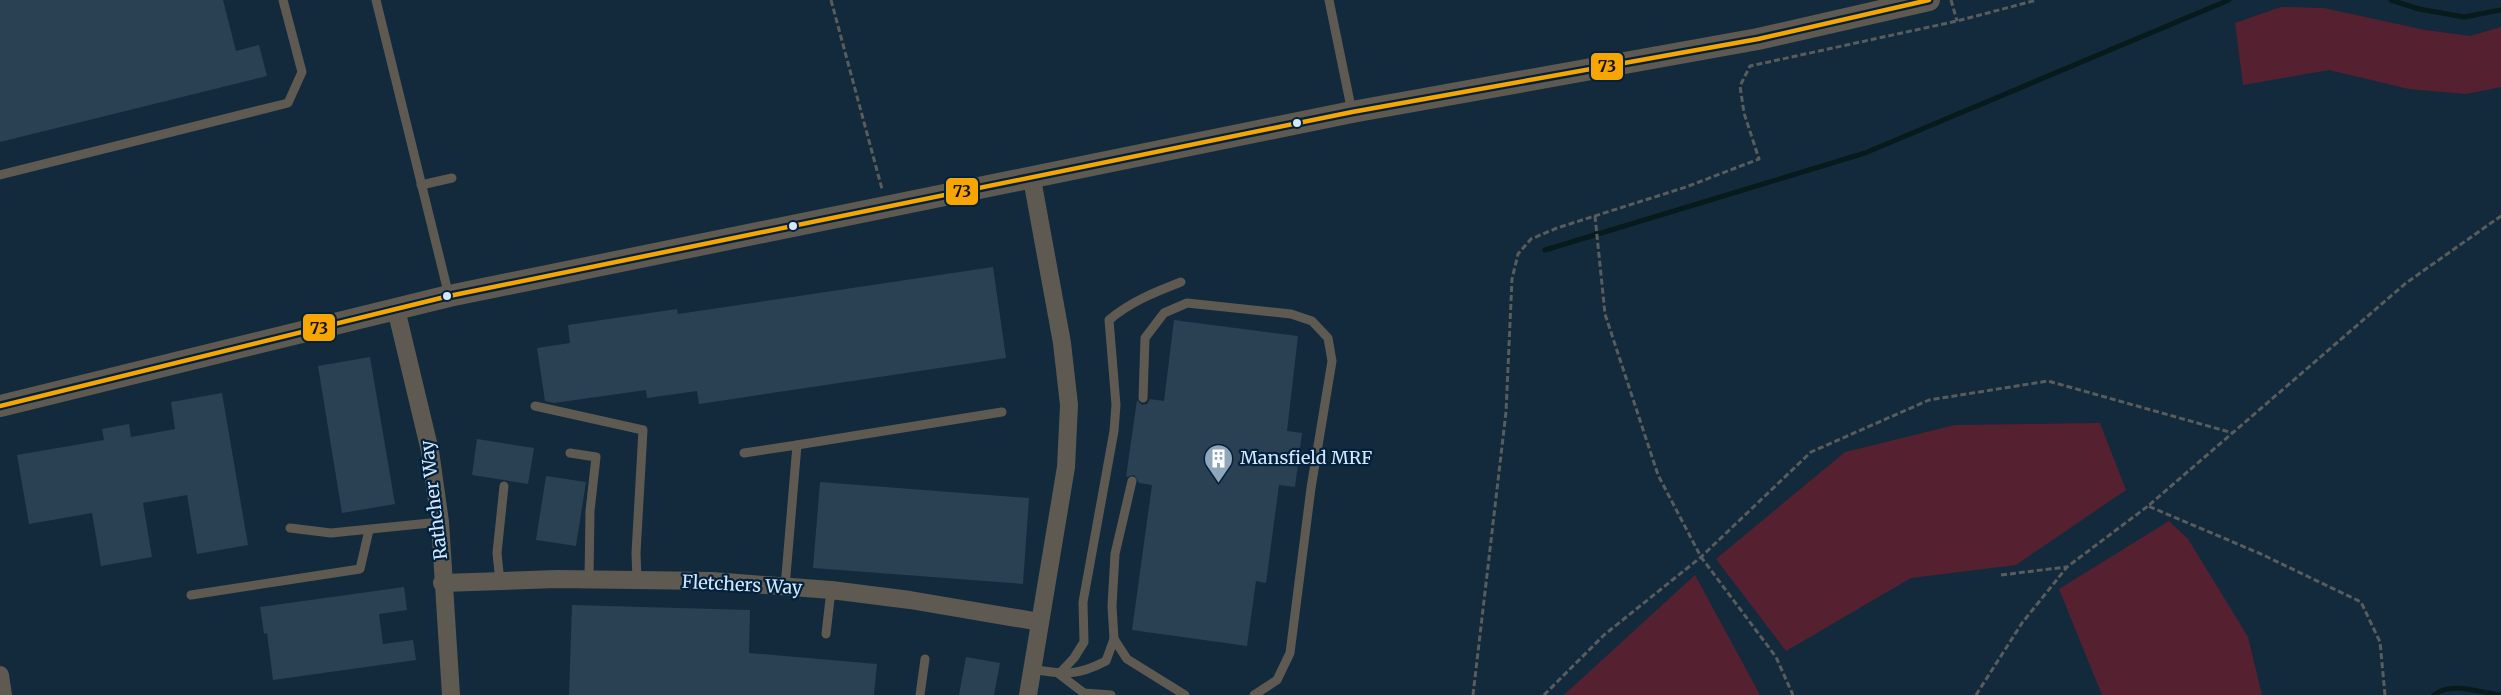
<svg xmlns="http://www.w3.org/2000/svg" width="2501" height="695" font-family="Merriweather,serif">
  <rect width="100%" height="100%" fill="#122a3c"/>
  <g fill="#552130">
    <path d="M2281,7l43,1 101,22 45,6 31,-9v60l-35,7 -57,-5 -80,-19 -86,15 -8,-62z"/>
    <path d="M2100,423l26,67 -110,75 -105,13 -125,73 -70,-92 129,-107 110,-27z"/>
    <path d="M2169,521l19,18 60,98 14,58h-160l-43,-106z"/>
    <path d="M1695,575l65,120h-196z"/>
  </g>
  <g fill="none" stroke-linecap="round" stroke-linejoin="round">
    <g stroke="#071b1c" stroke-width="5">
      <path d="M2391,0l28,9 45,8 37,-7"/>
      <path d="M1545,250l320,-97 364,-153"/>
      <path d="M2434,695c17,-14 47,-2 67,0"/>
    </g>
  </g>
  <g fill="#2a4153">
    <path d="M0,0h223l13,51 23,-6 8,31 -267,66z"/>
    <path d="M993,267l13,91 -307,46 -2,-13 -50,7 -1,-8 -92,13 -9,-2 -8,-53 33,-5 -2,-18 109,-16 1,5z"/>
    <path d="M1174,320l124,16 -11,95 15,2 -7,54 -16,-2 -13,98 -10,-2 -9,65 -115,-16 20,-145 -13,-2 -5,-8 -8,2 11,-77 5,5 5,-1 3,-5 14,2z"/>
    <path d="M370,357l25,147 -53,9 -24,-147z"/>
    <path d="M222,393l26,152 -51,9 -10,-59 -44,8 9,54 -51,9 -9,-53 -63,11 -12,-69 87,-15 -2,-11 27,-5 2,13 44,-8 -4,-27z"/>
    <path d="M477,439l57,9 -6,36 -56,-9z"/>
    <path d="M546,476l40,6 -10,64 -40,-6z"/>
    <path d="M820,482l209,16 -6,86 -210,-16z"/>
    <path d="M404,587l3,23 -28,4 4,30 30,-4 3,20 -143,20 -6,-47 -3,1 -4,-27z"/>
    <path d="M572,605l178,5 -1,43 128,11 -3,31h-305z"/>
    <path d="M966,657l34,6 -6,32h-35z"/>
  </g>
  <g fill="none" stroke-linecap="round" stroke-linejoin="round">
    <g stroke="#595c5c" stroke-width="3" stroke-dasharray="6 3" stroke-linecap="butt">
      <path d="M831,0l51,189"/>
      <path d="M1951,0l6,21"/>
      <path d="M1595,216l10,98 53,161 43,82 75,100 17,38"/>
      <path d="M2001,575l65,-8"/>
      <path d="M1473,695l33,-283 6,-133 6,-25 13,-15 26,-11 129,-41 73,-28 -15,-46 -4,-27 10,-20 207,-45 80,-21"/>
      <path d="M1544,695l60,-60 97,-78 110,-105 118,-52 119,-19 185,52"/>
      <path d="M1976,695l46,-72 45,-56 81,-61"/>
      <path d="M2385,695l-5,-53 -19,-40 -100,-48 -113,-48 258,-223 95,-67"/>
    </g>
    <g stroke="#5e5a52" stroke-width="9">
      <path d="M376,0l73,296"/>
      <path d="M1329,0l23,112"/>
      <path d="M0,175l288,-72 14,-31 -19,-72"/>
      <path d="M421,185l31,-7"/>
      <path d="M1143,398l2,-60 19,-25 23,-10 104,11 21,7 16,17 4,23 -21,127 -21,165 -13,27 -23,15"/>
      <path d="M535,406l108,24 -7,123 1,27"/>
      <path d="M570,453l26,4 -6,54 -1,68"/>
      <path d="M744,453l53,-8"/>
      <path d="M290,528l41,5 109,-11"/>
      <path d="M500,582l-3,-29 7,-67"/>
      <path d="M785,587l12,-142 205,-33"/>
      <path d="M191,595l169,-26 9,-39"/>
      <path d="M826,634l5,-44"/>
      <path d="M1114,639l13,20 58,36"/>
      <path d="M1032,669c32,6 45,7 74,-8l8,-22 -2,-33 3,-52 17,-73"/>
      <path d="M920,695l5,-36"/>
      <path d="M1111,695l-27,-2 -25,-19 15,-16 10,-16 -1,-40 31,-171 2,-26 -7,-85c21,-18 46,-28 72,-38"/>
    </g>
    <g stroke="#5e5a52" stroke-width="18">
      <path d="M396,309l34,142 10,71 11,173"/>
      <path d="M442,583l115,-4 155,2 119,9 79,10 130,22"/>
      <path d="M0,675l3,20"/>
      <path d="M1028,695l38,-228 3,-62 -7,-62 -30,-164"/>
    </g>
    <path stroke="#5e5a52" stroke-width="22" d="M0,406l449,-110 903,-184 406,-73 171,-39"/>
    <defs>
      <path id="bus-1" d="M0,406l449,-110 903,-184 406,-73 171,-39"/>
    </defs>
    <use href="#bus-1" stroke="#03213c" stroke-width="9"/>
    <use href="#bus-1" stroke="#f7a600" stroke-width="4.5"/>
  </g>
  <defs>
    <symbol id="building-pin" viewBox="-11 -11 22 30"><path d="M0 17L-7.5 6A9.5 9.5 0 1 1 7.5 6Z" fill="#8fa6bb" stroke="#03213c"/><path d="M-4-6H4V6H1V3H-1V6H-4ZM-2.5-4.3h1.7v1.8h-1.7ZM.8-4.3h1.7v1.8H.8ZM-2.5-1h1.7V.8h-1.7ZM.8-1h1.7V.8H.8Z" fill="#fff"/></symbol>
  </defs>
  <g fill-rule="evenodd">
    <use href="#building-pin" x="1202" y="442" width="33" height="45"/>
  </g>
  <g fill="#d3e8ff" stroke="#03213c" stroke-width="2">
    <circle cx="1297" cy="123" r="5"/>
    <circle cx="793" cy="226" r="5"/>
    <circle cx="447" cy="296" r="5"/>
  </g>
  <g text-anchor="middle" stroke-width="4.5" stroke-linejoin="round" paint-order="stroke">
    <g font-size="18" fill="#d3e8ff" stroke="#03213c" text-anchor="start">
      <text x="1240" y="464">Mansfield MRF</text>
    </g>
    <g font-size="18" fill="#d3e8ff" stroke="#03213c">
      <text transform="translate(434 500) rotate(-97)" y="6">Rathcher Way</text>
      <text transform="translate(742 585) rotate(3)" y="6">Fletchers Way</text>
    </g>
  </g>
  <g stroke="#03213c" stroke-width="2">
    <rect x="1590" y="52" width="34" height="29" rx="6" fill="#f7a600"/>
    <rect x="945" y="177" width="34" height="29" rx="6" fill="#f7a600"/>
    <rect x="302" y="313" width="34" height="29" rx="6" fill="#f7a600"/>
  </g>
  <g font-size="16" text-anchor="middle" font-weight="bold" fill="#111">
    <text x="1607" y="72">73</text>
    <text x="962" y="197">73</text>
    <text x="319" y="334">73</text>
  </g>
</svg>
